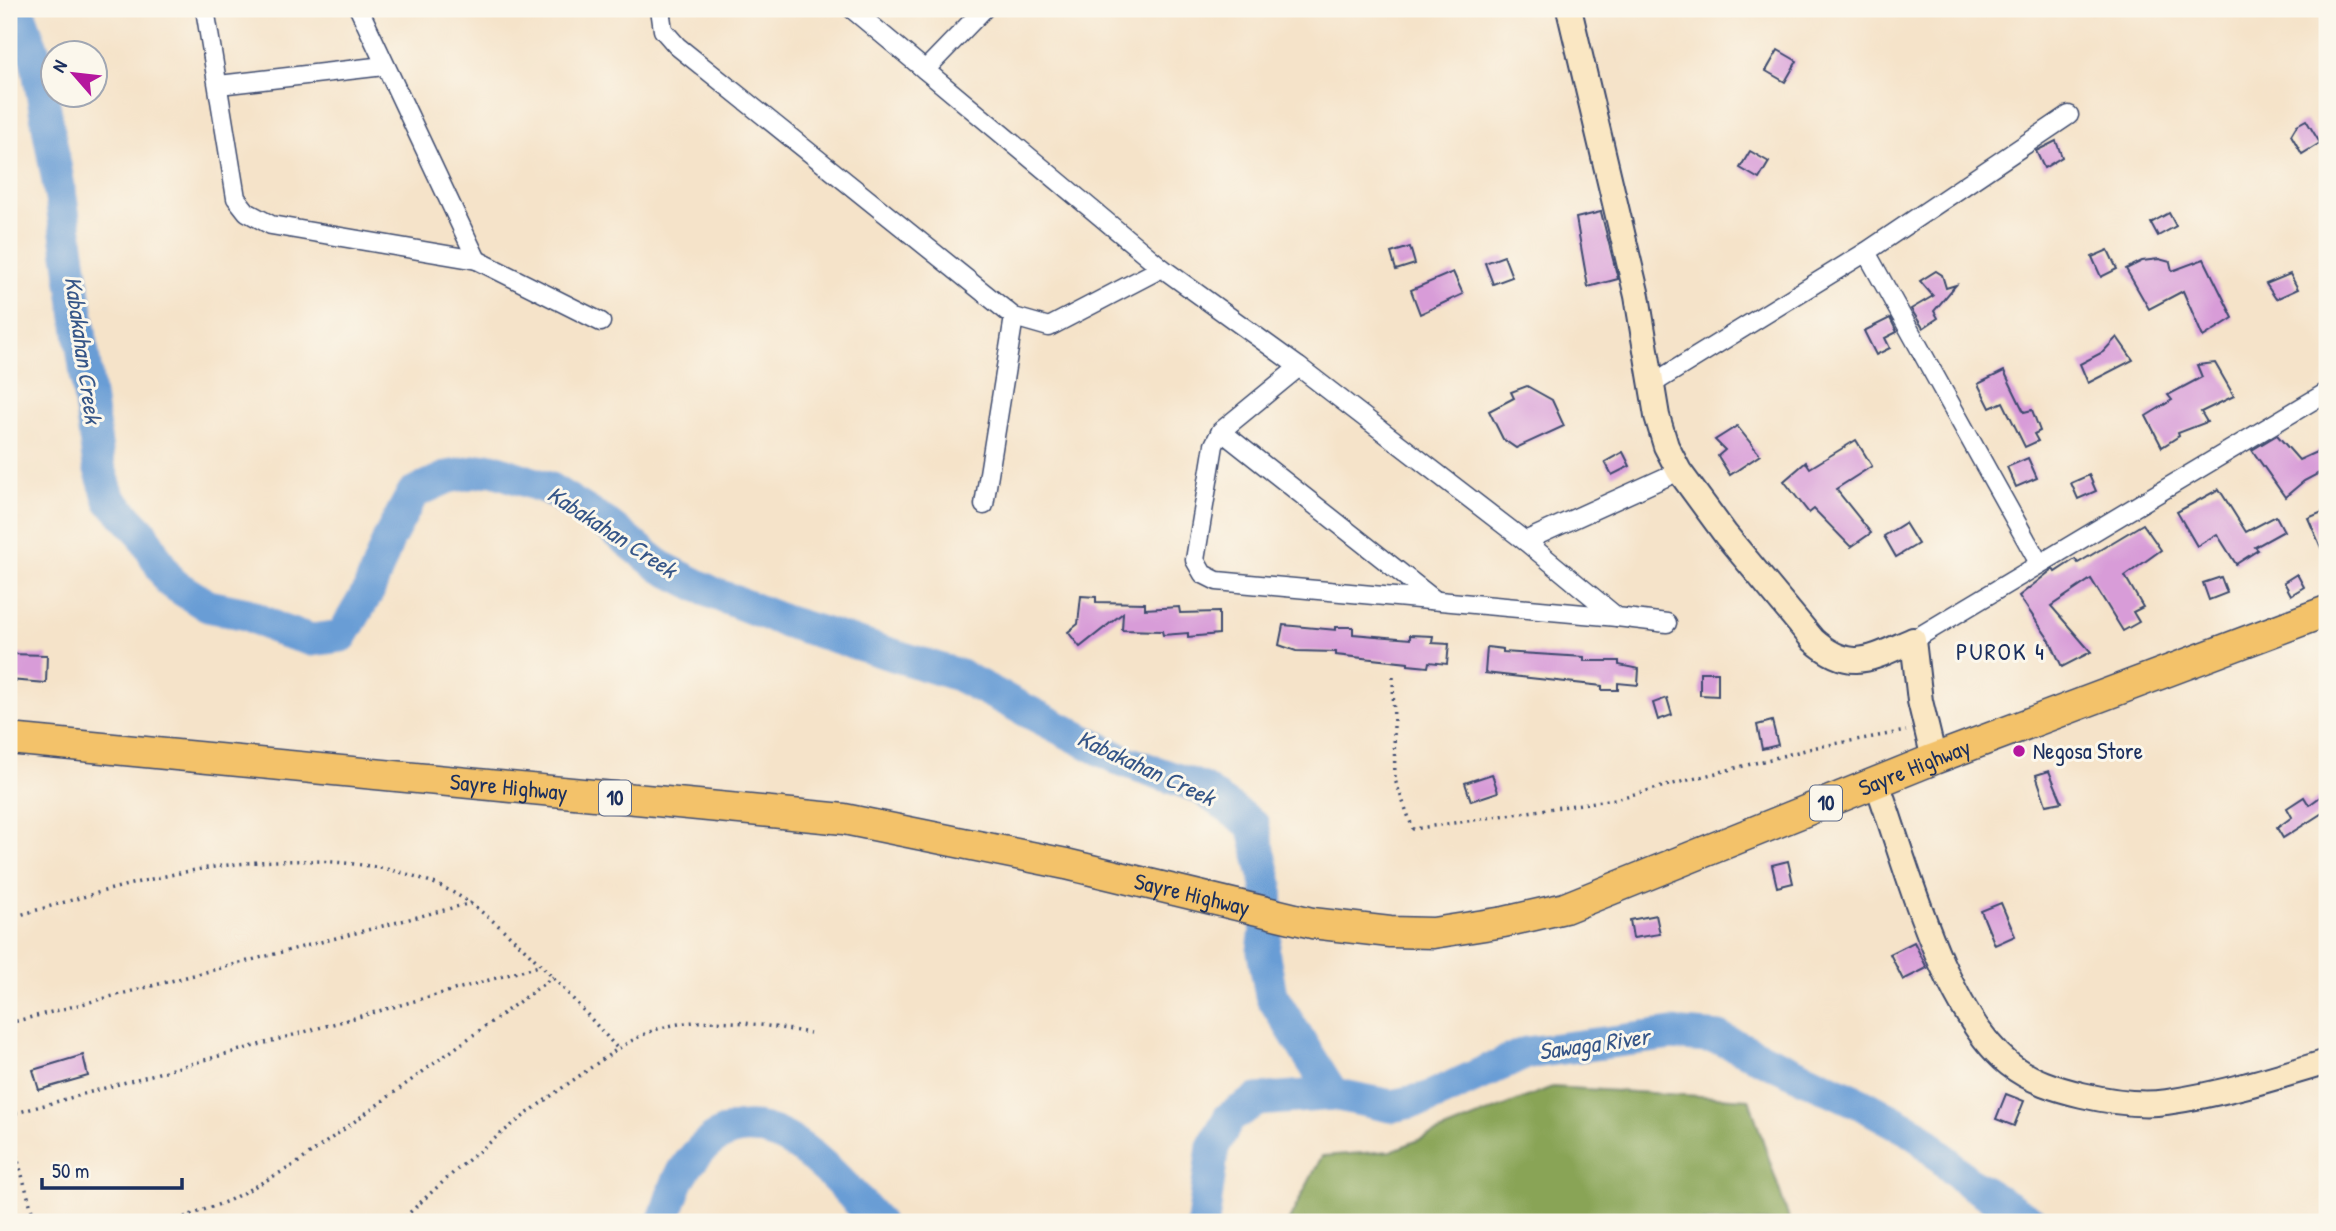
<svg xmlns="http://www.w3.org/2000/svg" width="2336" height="1231" font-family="'Patrick Hand',sans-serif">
  <rect width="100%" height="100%" fill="#fbf7ec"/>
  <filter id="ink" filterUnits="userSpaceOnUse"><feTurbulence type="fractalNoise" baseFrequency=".0143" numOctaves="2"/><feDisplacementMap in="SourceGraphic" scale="14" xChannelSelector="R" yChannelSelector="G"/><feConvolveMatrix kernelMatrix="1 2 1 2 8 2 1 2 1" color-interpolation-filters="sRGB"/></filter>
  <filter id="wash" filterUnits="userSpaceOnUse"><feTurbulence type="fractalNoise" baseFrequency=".00686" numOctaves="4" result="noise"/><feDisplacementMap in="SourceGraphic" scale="28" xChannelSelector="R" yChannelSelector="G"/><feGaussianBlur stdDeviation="1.57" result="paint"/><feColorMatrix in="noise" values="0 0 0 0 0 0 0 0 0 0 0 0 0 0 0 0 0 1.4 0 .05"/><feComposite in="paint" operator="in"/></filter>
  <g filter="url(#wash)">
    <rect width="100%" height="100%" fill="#f5e3c9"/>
    <path fill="#89a456" stroke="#526a5a" stroke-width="2" d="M1552,1087l197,12 41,123h-502l34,-66 69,-5z"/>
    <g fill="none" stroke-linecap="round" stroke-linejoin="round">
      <g stroke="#699dd5" stroke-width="33">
        <path d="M18,9l18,50 26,145 37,262 11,34 31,32 29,50 38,24 39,8 35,17 30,9 30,-4 27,-46 20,-52 24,-45 35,-16 43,-8 59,20 58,36 53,42 52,26 71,28 174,54 161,84 82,29 52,37 14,59 1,33 -5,34 8,44 62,99"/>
        <path d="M663,1222c6,-15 11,-36 20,-50 66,-100 142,-7 194,50"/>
        <path d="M1203,1222l10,-75 16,-29 28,-18 76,-6 58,12 35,-7 100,-46 146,-19 47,4 141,65 57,31 47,45 68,43"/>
      </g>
    </g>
    <g id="blocks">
      <g fill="#d89cd8">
        <path d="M1778,50l19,11 -12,21 -19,-11z"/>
        <path d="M2306,120l14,23 -18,11 -11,-19 6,-10z"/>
        <path d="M2056,141l6,16 -18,11 -8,-17z"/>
        <path d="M1750,151l19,11 -10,17 -19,-11z"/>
        <path d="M1601,212l17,67 -30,8 -12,-69z"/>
        <path d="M2169,213l7,13 -18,10 -7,-13z"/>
        <path d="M1410,247l5,17 -19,6 -5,-17z"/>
        <path d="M2108,250l9,19 -16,8 -9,-20z"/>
        <path d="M1504,256l8,21 -19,7 -8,-21z"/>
        <path d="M2159,259l11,3 2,9 32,-12 29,59 -30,19 -20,-46 -34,18 -23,-40 16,-8z"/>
        <path d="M1936,271l6,4 4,13 10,-3 -22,26 4,7 -15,10 -12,-19 22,-13 -13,-15z"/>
        <path d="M1453,272l10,22 -43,20 -9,-24z"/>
        <path d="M2290,274l8,15 -22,10 -10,-15z"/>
        <path d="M1890,318l7,14 -12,6 5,10 -14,7 -12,-24z"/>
        <path d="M2117,337l16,23 -45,23 -8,-19 23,-12z"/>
        <path d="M2215,363l19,33 -33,16 6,10 -29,11 1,3 -17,11 -16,-31 26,-16 -4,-5 34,-18 -5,-12z"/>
        <path d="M2004,371l20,41 8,-2 8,21 -6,3 4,7 -13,6 -22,-45 -13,6 -12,-24z"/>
        <path d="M1527,386l25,14 12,26 -48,22 -13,-9 -14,-28 25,-13 -3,-6z"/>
        <path d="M1737,426l23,29 -30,20 -12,-19 7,-6 -10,-10z"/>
        <path d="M2277,435l22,25 28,-13v22l-23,12 -19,16 -33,-47z"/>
        <path d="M1856,440l16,26 -36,23 35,44 -20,14 -37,-38 -5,4 -25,-32 22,-19 4,6z"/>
        <path d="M1623,452l7,14 -18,9 -7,-13z"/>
        <path d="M2028,458l9,20 -21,9 -9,-20z"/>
        <path d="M2089,475l7,16 -18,8 -7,-16z"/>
        <path d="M2219,489l27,43 30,-16 8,15 -29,16 3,3 -22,14 -19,-30 -20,12 -20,-34z"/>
        <path d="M2327,510v51l-19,-43z"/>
        <path d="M1905,523l13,21 -22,13 -12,-21z"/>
        <path d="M2143,524l18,26 -36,26 18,31 -10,5 6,10 -16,9 -32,-52 -40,27 40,46 -29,15 -12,-26 -31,-45 34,-27 2,3 20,-13 3,4z"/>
        <path d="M2297,574l7,13 -13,8 -7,-13z"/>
        <path d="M2221,577l6,16 -18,7 -6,-17z"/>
        <path d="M1081,596l15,1v5l49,1v6l34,-2 1,6 39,-1v22l-31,3v-4l-25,2 -1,-4 -40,-1 1,-17 -43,34 -12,-15 10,-8z"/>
        <path d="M1283,625l53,5v-3h17v7l57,5v-4l23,1 -1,7 17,1 -2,20 -18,-2 -1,5 -20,-2v-2l-72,-8v-3l-40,-1 -17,-6z"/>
        <path d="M1487,647l16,2v3l81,5v4h35v4l20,4 -1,16 -20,-2v7h-16v-4l-117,-13z"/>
        <path d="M9,654l38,1 -1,28 -37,-3z"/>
        <path d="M1700,672h18v24l-18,-1z"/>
        <path d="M1667,698l5,17 -14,5 -5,-17z"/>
        <path d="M1772,721l6,24 -16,4 -5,-24z"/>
        <path d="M2049,771l13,31 -16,3 -10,-30z"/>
        <path d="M1492,774l6,18 -27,9 -6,-18z"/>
        <path d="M2327,792v18l-44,28 -6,-10 15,-11 -5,-9 17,-11 5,8z"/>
        <path d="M1788,861l5,22 -16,4 -5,-22z"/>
        <path d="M2001,903l14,33 -20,9 -14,-34z"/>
        <path d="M1656,915l4,19 -27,4 -3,-18z"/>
        <path d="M1914,942l13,26 -24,12 -13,-26z"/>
        <path d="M83,1055l5,21 -49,14 -6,-20z"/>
        <path d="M2006,1094l18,7 -10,25 -18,-7z"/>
      </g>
    </g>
  </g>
  <g filter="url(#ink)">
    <use href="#blocks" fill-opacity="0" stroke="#3c4a6e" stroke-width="2"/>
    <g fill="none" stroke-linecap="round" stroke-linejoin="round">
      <defs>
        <g id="street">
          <path d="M205,9l31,189 11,14 24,13 206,35 124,62"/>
          <path d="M359,9l118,251"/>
          <path d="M660,9l3,21 14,16 337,271 35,10 113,-59 -310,-259"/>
          <path d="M925,70l59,-61"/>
          <path d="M219,85l165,-19"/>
          <path d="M1866,252l173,311"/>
          <path d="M1162,268l137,99 226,174"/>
          <path d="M1299,367l-78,64 -7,14 -19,115 8,14 14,7 400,36"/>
          <path d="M1652,384l214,-132 203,-137"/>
          <path d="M1221,431l214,169"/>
          <path d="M984,505l30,-188"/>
          <path d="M1667,623l-50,-6 -92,-76 154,-70"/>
          <path d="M1913,640l414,-248"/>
        </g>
        <g id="secondary">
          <path d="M1569,9l68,287 20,120 9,30 13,25 47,64 87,105c38,34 59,18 100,0l7,61 14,58"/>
          <path d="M1877,783c29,81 66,227 132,281 21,17 48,25 73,31 26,6 59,11 85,7 55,-8 107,-24 160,-40"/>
        </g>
        <g id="highway">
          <path id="s1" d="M9,739l835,80 222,45 246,59 78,9 43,1 71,-11 61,-14 369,-149 393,-148"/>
        </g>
      </defs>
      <use href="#street" stroke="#3c4a6e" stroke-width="21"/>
      <use href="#secondary" stroke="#3c4a6e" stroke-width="28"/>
      <use href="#highway" stroke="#3c4a6e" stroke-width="33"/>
      <g stroke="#3c4a6e" stroke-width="3.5" stroke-dasharray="2 5" stroke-linecap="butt">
        <path d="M1393,677l2,103 18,49 202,-30 202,-52 89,-16"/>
        <path d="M9,918c121,-34 225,-70 353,-53 38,5 78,16 109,39 55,40 102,95 147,145"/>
        <path d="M9,1023l462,-120"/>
        <path d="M9,1115l530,-149"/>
        <path d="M9,1128l26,94"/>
        <path d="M171,1222l57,-21 68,-37 257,-187"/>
        <path d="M400,1222c56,-55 117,-103 182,-148 24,-17 51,-38 79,-46 49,-14 100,-3 149,5"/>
      </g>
      <use href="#street" stroke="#fff" stroke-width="18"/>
      <use href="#secondary" stroke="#fae7c3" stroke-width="24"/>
      <use href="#highway" stroke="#f3c26a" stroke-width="30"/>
    </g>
  </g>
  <circle fill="#b5179e" stroke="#fbf7ec" stroke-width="2.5" cx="2019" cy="751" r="7"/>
  <g text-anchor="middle" stroke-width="6" stroke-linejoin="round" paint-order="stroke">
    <g fill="#fbf7ec" stroke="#5e6b89" stroke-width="2">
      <rect x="599" y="780.5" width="32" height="35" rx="5"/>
      <rect x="1810" y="785.5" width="32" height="35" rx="5"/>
    </g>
    <g font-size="21" font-weight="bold" fill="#1b2f5e">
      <text x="615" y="805">10</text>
      <text x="1826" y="810">10</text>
    </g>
    <g font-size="23" fill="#1b2f5e" stroke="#fbf7ec" text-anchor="start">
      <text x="2033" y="759">Negosa Store</text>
    </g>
    <g font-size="23" fill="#1b2f5e" stroke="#fbf7ec">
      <text dy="8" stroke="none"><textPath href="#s1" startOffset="1951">Sayre Highway</textPath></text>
      <text dy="8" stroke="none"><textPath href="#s1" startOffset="502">Sayre Highway</textPath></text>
      <text dy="8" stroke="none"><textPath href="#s1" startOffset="1195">Sayre Highway</textPath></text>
    </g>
    <g font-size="24" font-style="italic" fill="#365688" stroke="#fbf7ec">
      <text transform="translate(83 350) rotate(82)" y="8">Kabakahan Creek</text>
      <text transform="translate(612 532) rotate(33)" y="8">Kabakahan Creek</text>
      <text transform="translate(1146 768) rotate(25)" y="8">Kabakahan Creek</text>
      <text transform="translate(1594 1044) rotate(-8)" y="8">Sawaga River</text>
    </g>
    <g font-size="24" letter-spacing="2" fill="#1b2f5e" stroke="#fbf7ec">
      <text x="2001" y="660">PUROK 4</text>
    </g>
  </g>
  <rect width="2336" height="1231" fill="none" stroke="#fbf7ec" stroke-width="35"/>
  <g transform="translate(74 74) rotate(298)"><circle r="33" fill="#fbf7ec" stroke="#a1a7b3" stroke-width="2"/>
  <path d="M0-5L12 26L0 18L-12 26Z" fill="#b5179e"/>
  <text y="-10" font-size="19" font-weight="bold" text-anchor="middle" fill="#1b2f5e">N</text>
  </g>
  <path d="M42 1178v10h140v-10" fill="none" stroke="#1b2f5e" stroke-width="3.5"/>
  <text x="52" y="1178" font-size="21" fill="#1b2f5e" stroke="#fbf7ec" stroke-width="5" paint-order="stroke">50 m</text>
</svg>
